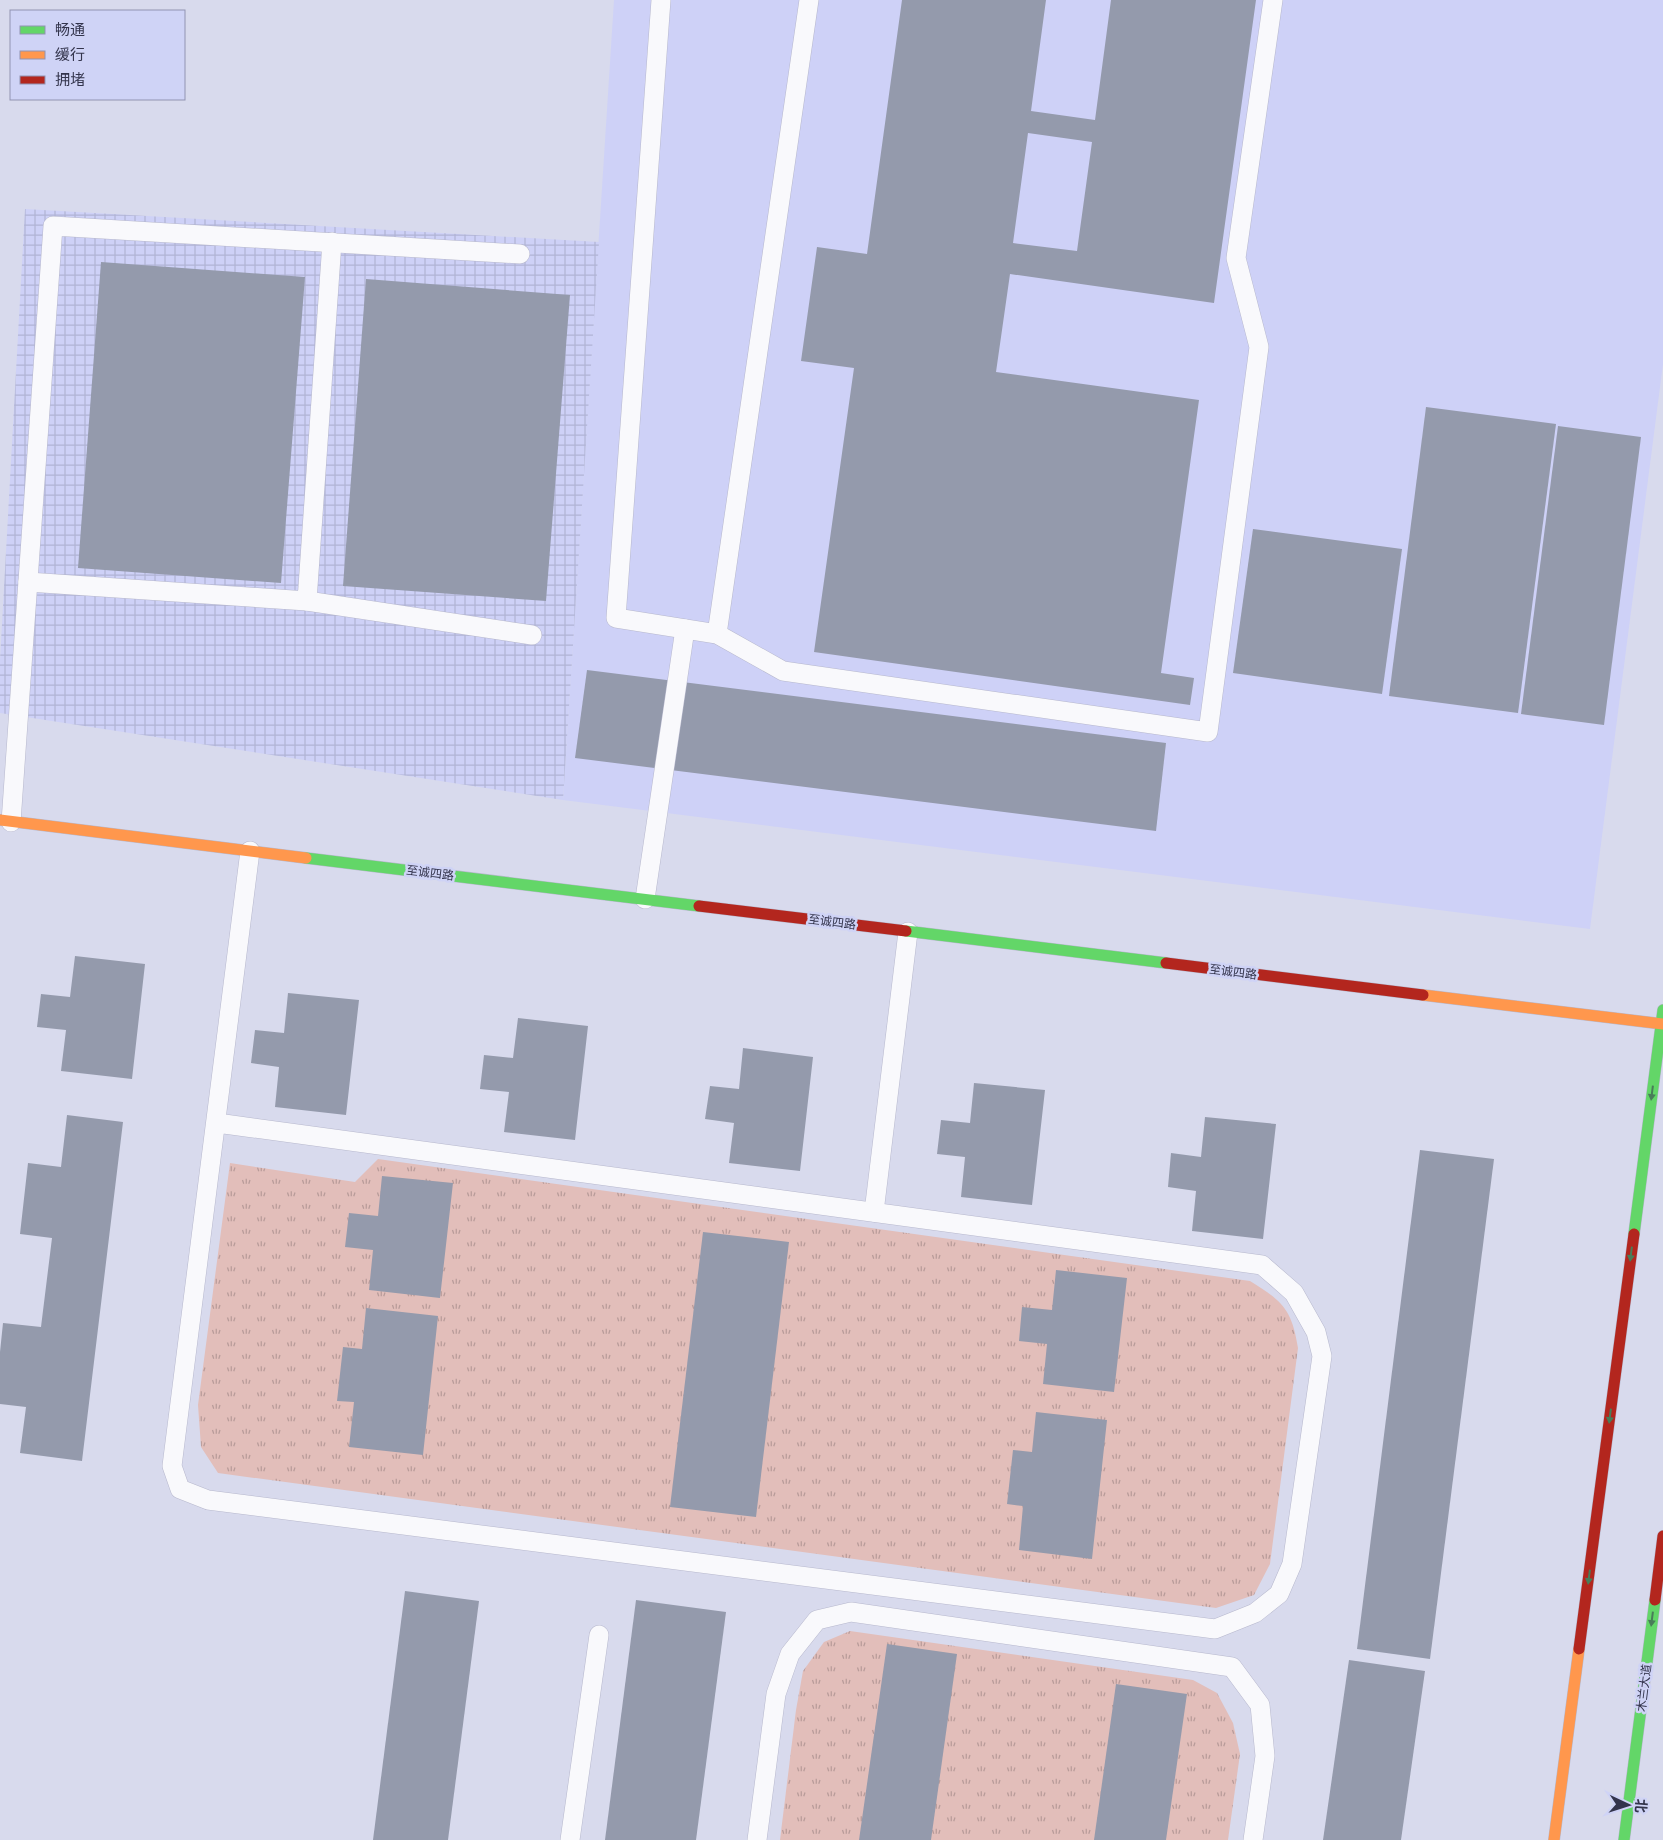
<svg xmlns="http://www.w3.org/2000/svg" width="1663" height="1840" font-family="'Varela Round','Noto Sans SC',sans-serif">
  <defs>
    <pattern id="industrial-grid" width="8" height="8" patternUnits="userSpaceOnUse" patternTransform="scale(1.25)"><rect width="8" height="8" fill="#ced1f7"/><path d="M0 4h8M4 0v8" fill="none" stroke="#b1b4d5"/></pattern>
    <pattern id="grass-tufts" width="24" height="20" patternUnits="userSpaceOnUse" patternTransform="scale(1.25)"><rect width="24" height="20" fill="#e2beba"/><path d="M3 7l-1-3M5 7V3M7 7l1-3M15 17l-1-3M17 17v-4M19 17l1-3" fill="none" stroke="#b89b99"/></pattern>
  </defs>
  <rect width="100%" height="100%" fill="#d8daed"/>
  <path fill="#ced1f7" d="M614,0h1049v364l-73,565 -1027,-129z"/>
  <path fill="url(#industrial-grid)" d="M25,209l574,33 -36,558 -563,-87v-53z"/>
  <g fill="url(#grass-tufts)">
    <path d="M378,1159l872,122c32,20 42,28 48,67l-28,216 -16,31 -38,13 -998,-135 -17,-26 -3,-42 32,-242 125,19z"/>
    <path d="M850,1631l343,49 24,13 16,30 7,31 -12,86h-448l16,-130 7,-39 21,-29z"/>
  </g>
  <g fill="#949aac" fill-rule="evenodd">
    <path d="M902,0h144l-15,111 64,9 16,-120h145l-42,303 -204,-29 -14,98 203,28 -38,273 33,5 -4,27 -376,-53 40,-284 -53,-7 16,-114 50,7zM1028,133l64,9 -15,109 -64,-8z"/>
    <path d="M101,262l204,15 -24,306 -203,-15z"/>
    <path d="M366,279l204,16 -24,306 -203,-15z"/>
    <path d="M1426,407l130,17 -38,289 -129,-17z"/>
    <path d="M1558,426l83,11 -37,288 -83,-11z"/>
    <path d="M1253,529l149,20 -20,145 -149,-21z"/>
    <path d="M587,670l579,73 -10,88 -581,-73z"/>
    <path d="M75,956l70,8 -13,115 -71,-8 5,-41 -29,-3 4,-33 29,3z"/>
    <path d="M288,993l71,7 -13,115 -71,-8 4,-40 -28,-4 4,-33 29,3z"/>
    <path d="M518,1018l70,8 -13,114 -71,-8 5,-40 -29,-3 4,-34 29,3z"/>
    <path d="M743,1048l70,9 -13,114 -71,-8 5,-40 -29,-4 5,-33 29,3z"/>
    <path d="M974,1083l71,7 -13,115 -71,-8 4,-40 -28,-3 4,-34 29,3z"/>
    <path d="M67,1115l56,7 -41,339 -62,-8 6,-46 -26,-3v-52l3,-29 38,4 11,-89 -32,-4 8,-71 33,4z"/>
    <path d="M1205,1117l71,7 -13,115 -71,-8 4,-40 -28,-4 3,-34 30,4z"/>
    <path d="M1420,1150l74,9 -64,500 -73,-10z"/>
    <path d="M382,1176l71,7 -13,115 -71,-8 4,-40 -28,-3 4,-34 29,3z"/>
    <path d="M703,1232l86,10 -33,275 -86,-10z"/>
    <path d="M1056,1270l71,8 -13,114 -71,-8 4,-40 -28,-3 3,-34 30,3z"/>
    <path d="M366,1308l72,8 -15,139 -74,-8 5,-45 -17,-1 6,-54 19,2z"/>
    <path d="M1036,1412l71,8 -15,139 -73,-9 4,-44 -16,-2 6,-54 19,2z"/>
    <path d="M405,1591l74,10 -31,239h-75z"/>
    <path d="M636,1600l90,12 -30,228h-91z"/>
    <path d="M887,1644l70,10 -26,186h-72z"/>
    <path d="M1349,1660l76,11 -24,169h-78z"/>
    <path d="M1116,1684l71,10 -21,146h-72z"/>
  </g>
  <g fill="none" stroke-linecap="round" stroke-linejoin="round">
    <defs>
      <g id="lane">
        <path d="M661,0l-45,618 101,16 66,37 425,61 51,-385 -23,-89 37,-258"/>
        <path d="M28,582l279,19 25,-359"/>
        <path d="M307,601l225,34"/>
        <path d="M717,634l92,-634"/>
        <path d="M11,822l42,-596 467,28"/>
        <path d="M645,899l40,-270"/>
        <path d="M217,1123l1045,142 32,28 22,39 6,24 -30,208 -13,30 -24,19 -40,16 -1007,-129 -28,-11 -8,-23 78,-615"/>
        <path d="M874,1212l34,-280"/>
        <path d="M570,1840l29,-205"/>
        <path d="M757,1840l19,-146 14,-40 27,-34 34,-8 381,55 28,38 5,51 -12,84"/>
      </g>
      <g id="fast">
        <path d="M306,858l393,48"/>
        <path d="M906,931l260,32"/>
        <path d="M1634,1234l29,-224"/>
        <path d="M1624,1840l31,-240"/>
      </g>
      <g id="slow">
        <path d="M0,820l306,38"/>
        <path d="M1423,995l240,29"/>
        <path d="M1554,1840l25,-191"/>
      </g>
      <g id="jam">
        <path d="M699,906l207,25"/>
        <path d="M1166,963l257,32"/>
        <path d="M1655,1600l8,-64"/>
        <path d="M1579,1649l55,-415"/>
      </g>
    </defs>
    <use href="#lane" stroke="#b7b8cd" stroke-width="20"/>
    <use href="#fast" stroke="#b7b8cd" stroke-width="12"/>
    <use href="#slow" stroke="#b7b8cd" stroke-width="12"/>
    <use href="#jam" stroke="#b7b8cd" stroke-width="12"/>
    <use href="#lane" stroke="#f9f9fc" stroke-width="19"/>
    <use href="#fast" stroke="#63d668" stroke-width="11"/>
    <use href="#slow" stroke="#ff974d" stroke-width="11"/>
    <use href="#jam" stroke="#b3261e" stroke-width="11"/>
  </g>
  <defs><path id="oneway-solid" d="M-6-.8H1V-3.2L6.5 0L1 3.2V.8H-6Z" transform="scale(1.25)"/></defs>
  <g fill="#497d59">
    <use href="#oneway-solid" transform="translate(1652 1093) rotate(97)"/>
    <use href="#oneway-solid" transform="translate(1631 1254) rotate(97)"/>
    <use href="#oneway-solid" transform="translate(1610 1416) rotate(97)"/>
    <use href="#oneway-solid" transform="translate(1589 1577) rotate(97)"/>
    <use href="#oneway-solid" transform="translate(1652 1619) rotate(97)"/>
  </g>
  <g text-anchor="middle" stroke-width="5" stroke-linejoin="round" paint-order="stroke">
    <g font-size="12" fill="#33344c" stroke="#cfd3f6">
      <text transform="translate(430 873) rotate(7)" y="4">至诚四路</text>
      <text transform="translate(832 922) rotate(7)" y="4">至诚四路</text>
      <text transform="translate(1233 972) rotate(7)" y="4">至诚四路</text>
      <text transform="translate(1644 1688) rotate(-83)" y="4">木兰大道</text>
    </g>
  </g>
  <rect x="10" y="10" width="175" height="90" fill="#cfd3f6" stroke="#9193b2"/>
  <rect x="20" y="26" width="25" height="8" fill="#63d668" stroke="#9193b2"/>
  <text x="55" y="35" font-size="15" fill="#33344c">畅通</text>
  <rect x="20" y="51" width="25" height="8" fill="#ff974d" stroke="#9193b2"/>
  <text x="55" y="60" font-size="15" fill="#33344c">缓行</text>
  <rect x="20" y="76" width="25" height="8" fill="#b3261e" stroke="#9193b2"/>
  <text x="55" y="85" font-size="15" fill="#33344c">拥堵</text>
  <g transform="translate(1628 1805) rotate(94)" stroke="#cfd3f6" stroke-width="4" paint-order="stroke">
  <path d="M0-4L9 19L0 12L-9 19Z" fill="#33344c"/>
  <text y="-8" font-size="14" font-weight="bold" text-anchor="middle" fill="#33344c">北</text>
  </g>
</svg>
